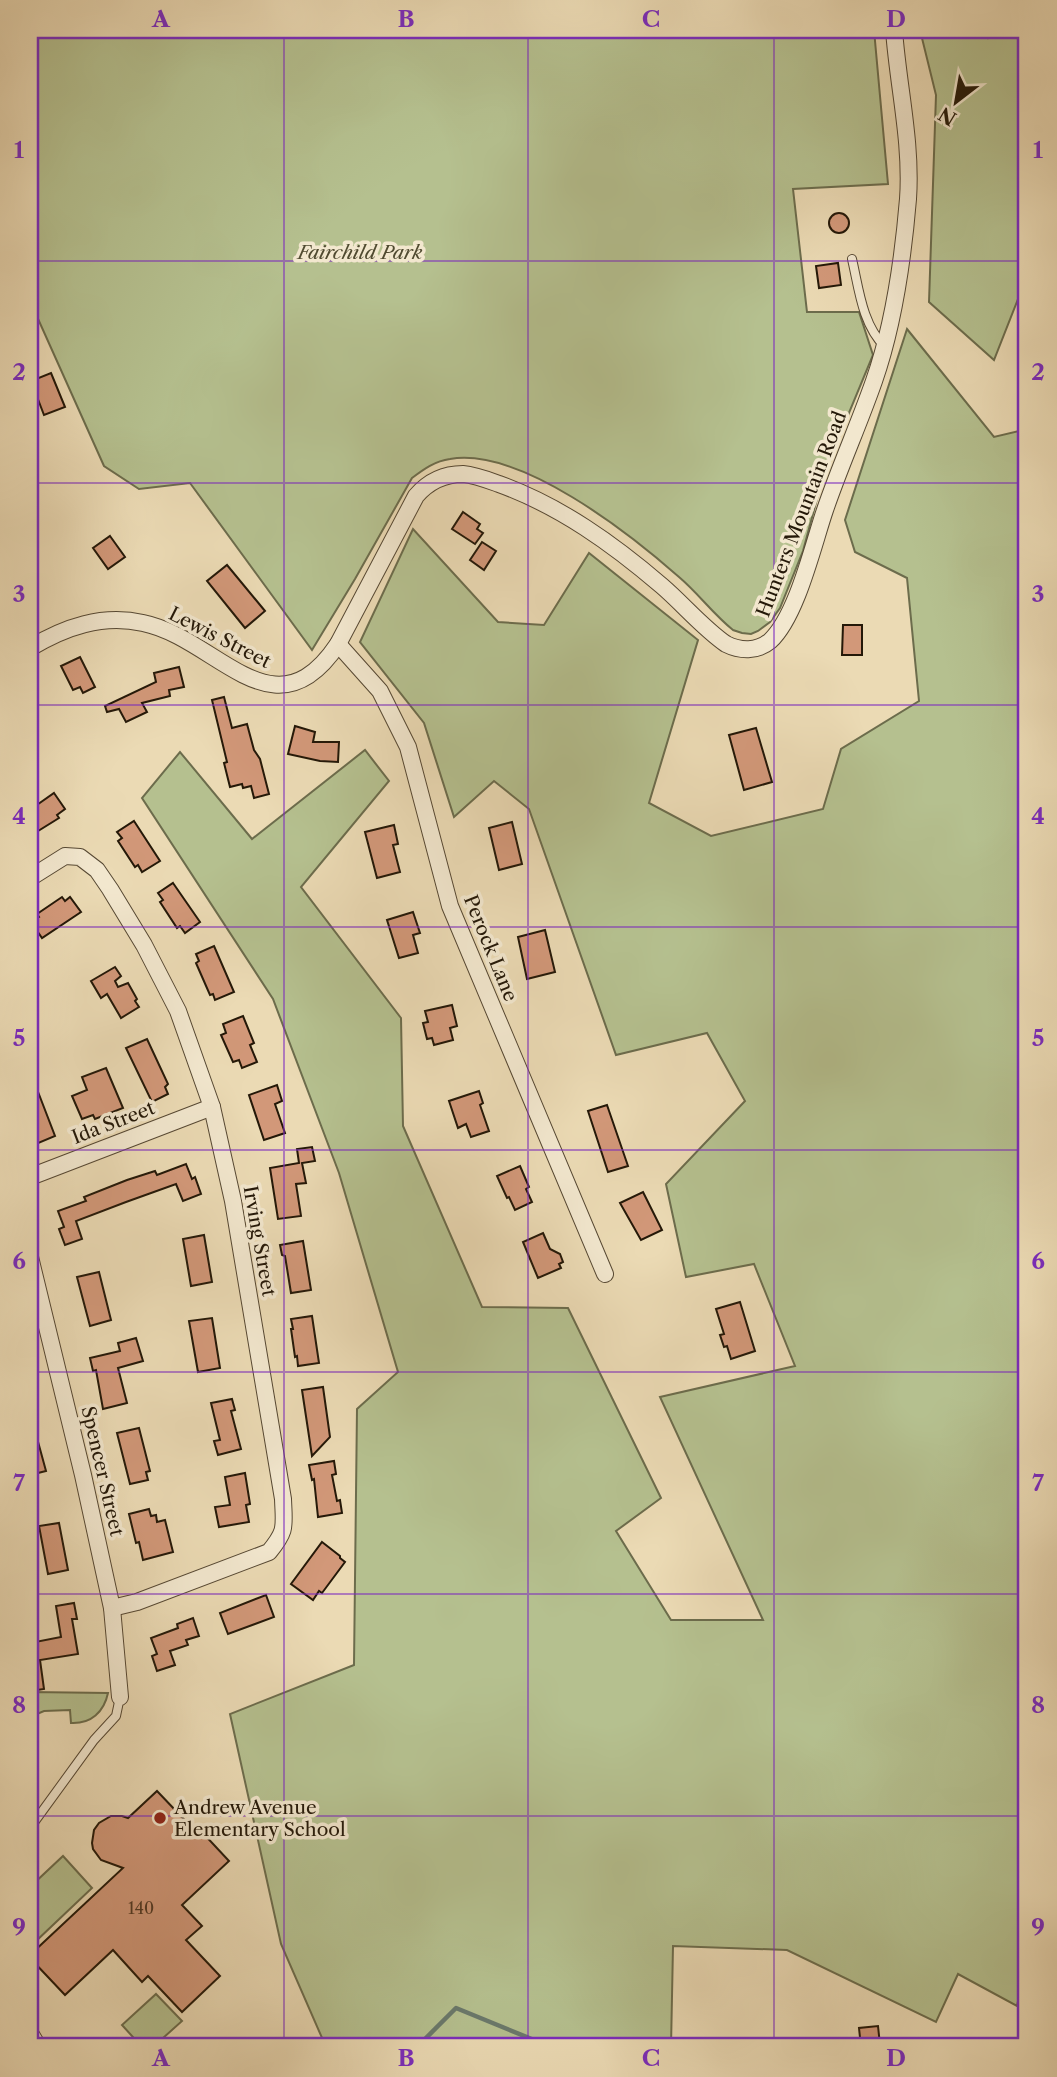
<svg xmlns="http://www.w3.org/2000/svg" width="1057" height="2077" font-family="'Libre Caslon Text',serif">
  <rect width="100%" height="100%" fill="#ebdab4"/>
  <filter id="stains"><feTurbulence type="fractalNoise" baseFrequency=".00286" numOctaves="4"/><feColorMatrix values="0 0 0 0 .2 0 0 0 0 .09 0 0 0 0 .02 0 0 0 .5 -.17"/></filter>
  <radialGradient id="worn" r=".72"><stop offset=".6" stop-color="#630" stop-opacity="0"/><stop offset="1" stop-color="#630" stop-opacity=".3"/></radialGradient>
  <g fill="#b5c08f" stroke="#6c6c4c" stroke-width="2">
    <path d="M30,30h844l14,154 -95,5 14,123h52l14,43 -49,118 -21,78 -23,57 -10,14 -12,9 -7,3 -9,-1 -9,-3c-20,-16 -35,-37 -54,-53 -50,-44 -159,-130 -229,-118 -15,2 -26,10 -38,19l-57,101 -43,71 -122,-167 -51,6 -35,-23 -74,-165z"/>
    <path d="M920,30h61l7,8 10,-8h29v267l-9,2 -24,61 -65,-58 7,-207z"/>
    <path d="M907,329l87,108 33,-8v1529l-10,48 -59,-32 -22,48 -149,-72 -114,-4 -2,101h-345l-45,-103 -51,-230 124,-49 3,-256 41,-37 -59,-199 -66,-174 -131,-201 38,-46 72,87 113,-89 24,31 -88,106 100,131 2,108 79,181 86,1 93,190 -45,33 55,89h92l-103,-223 135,-31 -41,-102 -68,13 -20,-93 79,-83 -38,-68 -91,22 -87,-246 -35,-28 -40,36 -30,-94 -64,-81 53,-113 85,93 46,3 45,-72 109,87 -49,163 62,33 112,-27 18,-60 78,-48 -12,-123 -52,-26 -10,-32z"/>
    <path d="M30,1692l78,1c-4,19 -17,31 -37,30l-1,-13 -26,1 -14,6z"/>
    <path d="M63,1856l29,32 -57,54 -5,-5v-50z"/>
    <path d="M156,1994l26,27 -29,26h-11l-20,-22z"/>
  </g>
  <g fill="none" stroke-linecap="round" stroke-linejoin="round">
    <path stroke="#6a796c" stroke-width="4.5" d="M417,2047l39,-39 95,39"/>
  </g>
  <g fill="#d29879" stroke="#241808" stroke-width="2">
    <circle cx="839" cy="223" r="10"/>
    <path d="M838,263l3,22 -22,3 -3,-22z"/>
    <path d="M51,373l14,34 -21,8 -13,-34z"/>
    <path d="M463,512l17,12 -3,5 6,4 -8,11 -23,-15z"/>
    <path d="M110,536l15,21 -17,12 -15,-21z"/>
    <path d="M482,542l14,9 -12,19 -14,-10z"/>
    <path d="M227,565l38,46 -20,17 -38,-47z"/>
    <path d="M843,625h19v30h-20z"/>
    <path d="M80,657l15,30 -12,6 -3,-6 -7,3 -12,-24z"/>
    <path d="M179,667l5,20 -15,3 1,6 -28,7 5,9 -21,10 -7,-13 -12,3 -2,-6 51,-24 -2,-9z"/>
    <path d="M224,697l8,31 15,-4 7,26 6,9 9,35 -15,4 -3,-12 -8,2 -1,-4 -12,3 -6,-24 3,-1 -15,-62z"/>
    <path d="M295,726l20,6 -2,10h26l-1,20 -18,-1 -32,-7z"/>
    <path d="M756,728l16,54 -28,8 -15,-55z"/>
    <path d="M54,793l11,16 -8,6 2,3 -29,18v-23l5,-4 -1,-2z"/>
    <path d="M134,821l26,40 -18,11 -4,-7 -3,2 -17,-26 4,-3 -5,-6z"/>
    <path d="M512,822l10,42 -23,6 -10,-42z"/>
    <path d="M394,825l4,19 -5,1 7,27 -23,6 -12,-46z"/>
    <path d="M173,883l27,39 -15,11 -5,-7 -3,2 -17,-26 3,-2 -5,-7z"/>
    <path d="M62,897l3,4 5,-4 11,15 -39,26 -11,-16 8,-5 -2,-3z"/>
    <path d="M413,912l7,21 -7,2 5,18 -19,5 -12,-38z"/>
    <path d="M545,930l10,42 -28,7 -9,-42z"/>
    <path d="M214,946l20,46 -19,8 -2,-6 -3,1 -14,-32 3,-2 -3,-7z"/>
    <path d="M115,967l6,9 -6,5 3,6 10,-4 9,16 -2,2 4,6 -18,11 -14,-24 -6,4 -10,-17z"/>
    <path d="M452,1005l5,21 -7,2 3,12 -19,5 -2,-7 -5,1 -4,-16 5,-1 -3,-11z"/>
    <path d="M243,1016l11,27 -4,2 7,17 -15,6 -3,-8 -6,2 -12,-27 5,-2 -3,-9z"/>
    <path d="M147,1039l21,45 -3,3 3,7 -16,8 -26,-54z"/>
    <path d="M106,1068l17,40 -28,11 -2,-4 -11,4 -10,-23 15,-6 -5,-13z"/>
    <path d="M30,1071l25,65 -19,8 -3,-9 -3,1z"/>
    <path d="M277,1085l5,16 -7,3 10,29 -21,7 -15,-45z"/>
    <path d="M479,1091l4,12 -3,2 9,26 -18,6 -5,-13 -8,4 -9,-27z"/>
    <path d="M607,1105l21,61 -20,6 -20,-61z"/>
    <path d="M312,1147l3,14 -13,2 4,20 -10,1 5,32 -23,3 -8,-51 29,-5 -2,-14z"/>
    <path d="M186,1164l6,15 3,-2 6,17 -18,7 -7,-17 -50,18 -50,19 6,18 -17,6 -6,-16 5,-2 -6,-16 28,-10 -2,-4 43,-17 28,-9 2,4z"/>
    <path d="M520,1166l9,21 -3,2 6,13 -17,8 -6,-13 -2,1 -10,-22z"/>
    <path d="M643,1192l19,38 -21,10 -21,-37z"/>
    <path d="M543,1233l7,16 10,5 3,8 -4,2 2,4 -23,10 -15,-36z"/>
    <path d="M204,1235l8,47 -21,4 -8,-47z"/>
    <path d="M303,1241l8,49 -20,3 -6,-37 -3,-1 -2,-10z"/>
    <path d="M99,1272l12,48 -21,6 -13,-49z"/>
    <path d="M740,1302l15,49 -24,8 -4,-13 -3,1 -4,-12 4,-1 -8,-25z"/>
    <path d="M312,1316l7,47 -21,3 -1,-10 -2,1 -4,-28h2l-2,-10z"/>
    <path d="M212,1318l8,50 -22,4 -9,-51z"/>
    <path d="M136,1338l7,23 -25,7 9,35 -24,6 -7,-39 -3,1 -3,-13 30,-7 -2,-8z"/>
    <path d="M323,1387l7,50 -18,19 -10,-66z"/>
    <path d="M232,1399l3,11 -4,1 10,38 -23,6 -4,-14 6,-1 -9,-37z"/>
    <path d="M30,1427h4l12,44 -16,4z"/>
    <path d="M139,1428l11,43 -4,1 2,8 -18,4 -13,-51z"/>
    <path d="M334,1461l2,13 -4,1 5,26 3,-1 2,13 -24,4 -4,-38 -2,1 -3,-15z"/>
    <path d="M245,1473l5,31 -4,1 3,17 -30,5 -4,-20 15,-2 -5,-28z"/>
    <path d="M149,1509l2,7 5,-1 1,7 8,-2 8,32 -30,8 -4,-18 -3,1 -7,-29z"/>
    <path d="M59,1523l9,47 -20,4 -9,-48z"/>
    <path d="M322,1542l18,14v2l5,4 -23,31 -3,-2 -6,9 -22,-16z"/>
    <path d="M266,1595l8,22 -46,17 -8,-21z"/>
    <path d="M74,1603l3,16h-5l6,35 -38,6 4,29 -14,2v-48l31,-6 -5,-31z"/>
    <path d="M193,1618l6,18 -13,4 2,5 -18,6 5,14 -18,6 -5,-15 5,-2 -6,-16 27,-10 -1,-4z"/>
    <path d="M157,1791l41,43 3,-3 28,30 -47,44 20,21 -16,14 34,36 -38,36 -34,-36 -6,6 -29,-32 -48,45 -35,-37v-3l93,-87 -22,-8 -8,-11 -1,-6 2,-13 5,-7 12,-7h11l6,2z"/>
    <path d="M878,2026l2,19 -19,2 -2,-19z"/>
  </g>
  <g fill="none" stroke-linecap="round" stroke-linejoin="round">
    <defs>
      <g id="lane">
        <path d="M852,259c7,30 10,65 33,88"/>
        <path d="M30,1828l64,-88 22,-24 4,-19"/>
        <path d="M30,2025l13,22"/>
      </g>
      <g id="street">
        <path d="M338,644l42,47 28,56 42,159 155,368"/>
        <path d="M30,648c35,-21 72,-34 113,-25 74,15 131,117 195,21l78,-148c12,-14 28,-22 47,-22 12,1 25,6 36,10 61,22 114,60 163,102 22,19 41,42 64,58 14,7 31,8 44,-3 27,-25 43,-96 55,-131 15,-44 34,-86 49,-129 20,-57 29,-122 34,-182 4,-57 -10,-113 -14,-169"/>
        <path d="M30,878l35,-22 15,1 17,13 13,19 34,56 34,66 34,96 21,94 50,298c1,28 4,31 -14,53l-132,50 -25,6"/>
        <path d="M30,1177l182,-70"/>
        <path d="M30,1257l53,218 29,133 8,89"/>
      </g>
    </defs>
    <use href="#lane" stroke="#564833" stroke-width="10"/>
    <use href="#street" stroke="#564833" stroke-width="18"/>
    <use href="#lane" stroke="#f2e7ce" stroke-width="8"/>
    <use href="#street" stroke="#f2e7ce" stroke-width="16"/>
  </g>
  <path fill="none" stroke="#7b2cbf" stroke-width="2" stroke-opacity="0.55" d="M284,30v2017M528,30v2017M774,30v2017M30,261h997M30,483h997M30,705h997M30,927h997M30,1150h997M30,1372h997M30,1594h997M30,1816h997"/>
  <circle fill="#8f2418" stroke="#f2e7ce" stroke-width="2.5" cx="160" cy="1818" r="7"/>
  <g text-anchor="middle" stroke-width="7" stroke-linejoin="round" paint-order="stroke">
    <g font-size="16" fill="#503824">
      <text x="141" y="1914">140</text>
    </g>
    <g font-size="19" font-style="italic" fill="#504a30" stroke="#f2e7ce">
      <text x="360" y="259">Fairchild Park</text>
    </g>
    <g font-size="19" fill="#241808" stroke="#f2e7ce">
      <text transform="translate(801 514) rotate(-69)" y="7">Hunters Mountain Road</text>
      <text transform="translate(220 637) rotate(27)" y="7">Lewis Street</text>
      <text transform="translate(491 948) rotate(68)" y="7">Perock Lane</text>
      <text transform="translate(113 1122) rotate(-21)" y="7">Ida Street</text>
      <text transform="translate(260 1241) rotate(80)" y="7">Irving Street</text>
      <text transform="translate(103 1471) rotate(77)" y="7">Spencer Street</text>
    </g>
    <g font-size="19" fill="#241808" stroke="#f2e7ce" text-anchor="start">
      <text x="174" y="1814">Andrew Avenue<tspan x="174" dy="22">Elementary School</tspan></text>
    </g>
  </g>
  <rect width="1057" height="2077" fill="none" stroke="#ebdab4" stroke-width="77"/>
  <g transform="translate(956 102) rotate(211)" stroke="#f2e7ce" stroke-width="5" paint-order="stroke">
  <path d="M0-5L12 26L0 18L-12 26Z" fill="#241808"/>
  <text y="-10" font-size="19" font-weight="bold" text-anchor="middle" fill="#241808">N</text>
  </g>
  <rect x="38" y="38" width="980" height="2000" fill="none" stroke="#7b2cbf" stroke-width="2.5"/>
  <g font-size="23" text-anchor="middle" font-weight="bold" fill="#7b2cbf">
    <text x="161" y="27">A</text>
    <text x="406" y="27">B</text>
    <text x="651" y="27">C</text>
    <text x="896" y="27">D</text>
    <text x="19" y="158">1</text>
    <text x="1038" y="158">1</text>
    <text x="19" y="380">2</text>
    <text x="1038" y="380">2</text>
    <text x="19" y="602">3</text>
    <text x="1038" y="602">3</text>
    <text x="19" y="824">4</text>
    <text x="1038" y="824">4</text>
    <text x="19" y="1046">5</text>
    <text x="1038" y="1046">5</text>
    <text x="19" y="1269">6</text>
    <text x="1038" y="1269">6</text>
    <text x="19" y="1491">7</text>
    <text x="1038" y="1491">7</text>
    <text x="19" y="1713">8</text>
    <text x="1038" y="1713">8</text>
    <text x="19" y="1935">9</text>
    <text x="1038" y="1935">9</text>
    <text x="161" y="2066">A</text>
    <text x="406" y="2066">B</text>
    <text x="651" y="2066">C</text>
    <text x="896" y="2066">D</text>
  </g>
  <rect width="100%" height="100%" filter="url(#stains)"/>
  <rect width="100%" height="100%" fill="url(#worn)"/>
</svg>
